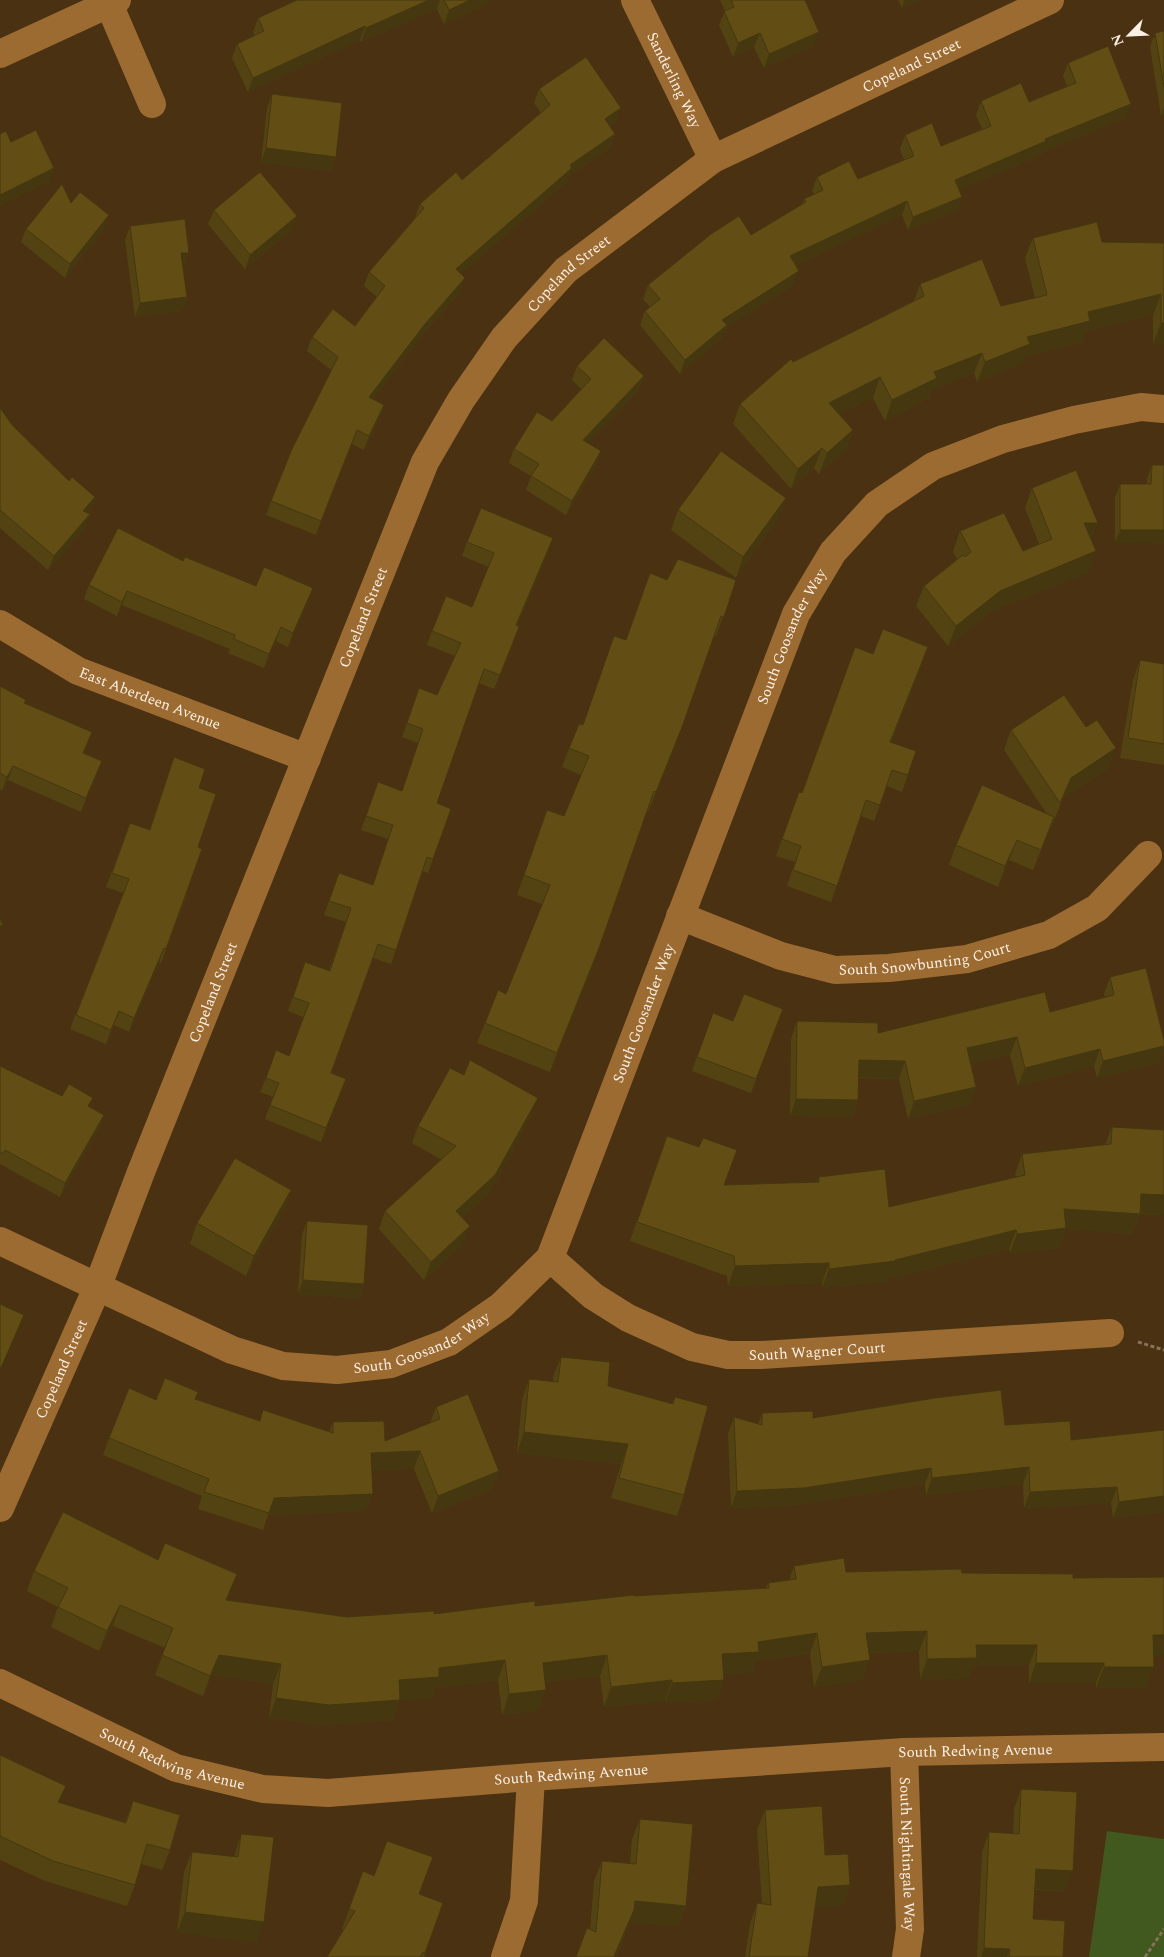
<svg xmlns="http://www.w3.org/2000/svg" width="1164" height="1957" font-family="Spectral,serif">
  <rect width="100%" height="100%" fill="#4a3112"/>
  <path fill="#41581e" d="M1107,1831l57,8v118h-75z"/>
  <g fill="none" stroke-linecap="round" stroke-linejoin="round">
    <g stroke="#87735a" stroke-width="3" stroke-dasharray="4 2.5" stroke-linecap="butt">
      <path d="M1138,1342l26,8"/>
      <path d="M1145,1957l19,-28"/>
    </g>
    <g stroke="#9c6b32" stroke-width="28">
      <path id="s1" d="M635,0l78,159"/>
      <path d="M109,4l43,100"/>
      <path d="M0,54l117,-54"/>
      <path id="s2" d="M0,624l78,47 229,87"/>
      <path id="s3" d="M680,916l101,40 54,14 54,-2 78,-9 82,-24 48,-27 51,-53"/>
      <path id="s4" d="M0,1241l232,109 51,16 54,4 54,-6 58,-22 52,-36 49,-48 246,-644 37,-62 44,-48 56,-38 70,-27 71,-19 67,-13 23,2"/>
      <path id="s5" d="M550,1258l43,38 35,22 64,29 36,8h33l349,-22"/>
      <path id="s6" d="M0,1508l97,-220 44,-116 284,-710 36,-62 43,-62 62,-68 147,-111 337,-159"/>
      <path id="s7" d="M0,1683l176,85 87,21 65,4 203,-16 373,-25 260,-5"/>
      <path id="s8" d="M904,1752l6,177 -4,28"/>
      <path d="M505,1957l19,-56 7,-124"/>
    </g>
  </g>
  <g fill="#544312">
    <path d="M297,0h192l-1,4 -44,20 -7,-15 -76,33 -1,-2 -112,52 -16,-34 5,-14 18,-8 -2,-4 5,-14z"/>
    <path d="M720,0h85l9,46 -50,22 -10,-21 -21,10 -14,-32 6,-14z"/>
    <path d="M898,0h21l-17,8z"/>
    <path d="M1164,31v84l-3,1 -11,-69 5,-14z"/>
    <path d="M1068,63l58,55 -84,34 -1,3 -82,35 3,7 -5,14 -49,19 -6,-15 -106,50 -2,20 -68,43 -4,11 -42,35 -40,-49 5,-14 5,-4 -7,-8 5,-14 103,-50 51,-31 2,-5 10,-5 -2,-3 5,-14 41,2 46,-19 -4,-11 5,-14 36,11 41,-17 -6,-14 5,-14 48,1 38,-16 -4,-10z"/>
    <path d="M539,89l77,33 -7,4 6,8 -5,14 -41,28 -2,6 -106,92 -1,18 -40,46 -47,61 11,6 -5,14 -15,31 -12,-6 -36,91 -50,-20 5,-14 60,-131 -24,-19 5,-14 43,-11 22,-29 -13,-11 5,-14 46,-54v-1l5,-13 42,-24 79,-67 -7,-10z"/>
    <path d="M272,94l64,63 -5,14 -70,-9 6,-54z"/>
    <path d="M71,203l33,26 -39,49 -44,-36 5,-13z"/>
    <path d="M214,210l78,20 -47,39 -37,-45z"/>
    <path d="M130,226l54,41h-1l4,30 -5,14 -47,6 -10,-77z"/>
    <path d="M1033,238l69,4 62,1v101h-11v-29l-67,16 -3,11 -58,14 -3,8 -45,18 -3,-9 -42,17 -3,8 -44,23 -12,-23 -34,16 14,16 -7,20 -27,24 -5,-6 -23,21 -58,-65 7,-20 174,-103 6,-17 81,22 34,-8 -10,-40z"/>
    <path d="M577,366l67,10 -5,14 -51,53 8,22 -30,50 -40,-25 5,-14 -22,-13 5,-14 38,-28 29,-32 -9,-9z"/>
    <path d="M0,408l13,18 56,55 26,16 -5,14 -2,2 -3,15 -37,42 -48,-42z"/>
    <path d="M1152,465h12l-49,78v-45l5,-14h27v-5z"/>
    <path d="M1032,488l59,52 -2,32 -97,39 -44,35 -32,-40 8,-20 33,-27 -4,-7 7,-21 63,20 16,-7 -14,-36z"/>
    <path d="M678,510l100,9 -42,59 -65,-48z"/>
    <path d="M553,538l-5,14 -31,74 -3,15 -20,48 -15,-6 -42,120 14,6 -23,64 -6,-2 -31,93 -18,-6 -42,115 15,6 -25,63 -56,-23 8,-22 -13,-5 6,-14 23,-22 14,-39 -15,-6 17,-49 24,9 17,-49 -22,-7 15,-42 34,12 15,-46 -27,-9 17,-48 24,9 16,-48 -16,-6 17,-49 18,7 18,-39 -28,-11 5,-14 40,-24 17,-40 -27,-11 5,-14z"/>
    <path d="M183,561l73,25 57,2 -5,14 -20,45 -12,-6 -12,27 -36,-15 2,-4 -108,-44 -5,11 -33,-17 5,-14z"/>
    <path d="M667,580h69l-20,56 -2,-1 -39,112 -27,65 -1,-1 -55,157 -42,104 -73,-29 8,-20 21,-29 36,-90 -25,-9 30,-85 17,6 17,-41 -19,-8 7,-19 13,-23 44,-85z"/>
    <path d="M873,654l49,10 -31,78 17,33 -6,17 -15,-6 -13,35 -13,-5 -30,86 -44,-16 8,-24 -19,-6 23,-64 3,1z"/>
    <path d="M1140,660l24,4v101l-44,-7 13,-78z"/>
    <path d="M0,686l25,18 67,28 -8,21 13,22 -16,37 -73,-32 -6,11 -2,-2z"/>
    <path d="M1011,730l97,39 -45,29 -10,25v-1l-20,48 -24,-10 -11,27 -49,-22 7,-20 91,-31 -43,-64z"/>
    <path d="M174,757l25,31 -1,59 -12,49 -25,67 -2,-1 -30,70 -15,-7 -8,19 -36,-15 53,-136 -17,-6 24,-64 19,7z"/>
    <path d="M1110,977l54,63v9l-5,14 -62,15 -3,-12 -76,20 -8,-31 -39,8 5,24 -6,17 -62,15 -9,-40 -40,-1 -1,22 -6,17 -62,-1 1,-77 6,-18 81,12 172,-21 55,-15 -1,-3z"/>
    <path d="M783,1009l-32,84 -59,-22 5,-14 36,-36z"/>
    <path d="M0,1066l62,30 27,11 15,8 -5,14 -39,68 -60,-33z"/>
    <path d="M531,1116l-42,77 -27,25 1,26 -39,36 -45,-51 6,-18 57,-51 -30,-17 6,-17z"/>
    <path d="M1112,1127l52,3v85l-24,-1 -8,20 -66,-5 -7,19 -49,5 -1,-4 -120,30 -1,2 -66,7v-5l-94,3 -1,-10 -97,-35 30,-86 64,30 93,-3 2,-5 70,30 127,-30 -1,-3 7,-20 83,-9z"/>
    <path d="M291,1190l-7,20 -38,66 -56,-32 7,-21z"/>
    <path d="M307,1221l57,63 -5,14 -61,-4 4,-59z"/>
    <path d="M561,1357l47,29 64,18 3,-7 9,98 -7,21 -66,-18 10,-34 -104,-11 5,-53 7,-21 24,3v-5z"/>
    <path d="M156,1400h39l65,21 69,11 4,-10 52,19 45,-18 6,-16 63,64 -7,18 -60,24 -18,-44 -42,1 -6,41 -98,4 -5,15 -65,-21 4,-13 -99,-41 6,-17z"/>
    <path d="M762,1413l51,5 192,7 66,15 93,-10v82l-51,6 -2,-15 -87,5 -1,-24 -97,11 -1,-11 -127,21 -67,3 -3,-74 6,-17 24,7z"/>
    <path d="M158,1560l72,34 -3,6 120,17 87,-3 101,-8 99,-10 132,-8 2,-5 21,-3 5,-14 52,6 116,1 111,5 81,77 -8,33h-50v-5h-67v-18h-55l-5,13 -49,2 -1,-29 -50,2 1,7 -8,20 -48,7 -4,-33 -54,7 -4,11 -28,2v6l-7,20 -52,3v-2l-61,6 -4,-31 -55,6 -6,28 -37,5 -4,-35 -62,8 -4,10 -32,2 -7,20 -71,5 -53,-7 4,-34 -61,-9 -9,21 -48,-21 10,-27 -52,-22 -14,25 -48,-24 7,-20 -31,-16 7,-20z"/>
    <path d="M0,1755l60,48 65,19 8,-21 37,49 -8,20 -21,-6 -6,21 -8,21 -82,-25 -45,-21z"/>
    <path d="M1021,1789l44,102 -30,-1 -2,29 30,38h-86l5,-105 7,-20 24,2 1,-25z"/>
    <path d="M765,1810l60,45 25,30 -7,21 -28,1 -7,50h-63l5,-33 7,-21 5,1 -5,-74z"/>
    <path d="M640,1819l46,87 -7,20 -49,-4 -14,34 -40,1 14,-27 4,-49 8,-20 28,2 2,-24z"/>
    <path d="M241,1834l16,108 -80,-10 7,-60 8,-20 42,5z"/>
    <path d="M363,1871l56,23 24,9 -19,54h-97l16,-27 -1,-1z"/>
  </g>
  <g fill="#45370f">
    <path d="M429,0h11l-3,9 -76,33 5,-14z"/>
    <path d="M470,0h19l-1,4 -44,20 5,-14z"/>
    <path d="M904,0h15l-17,8z"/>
    <path d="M365,26l-5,14 -112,52 5,-14z"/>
    <path d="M819,32l-5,14 -50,22 5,-14z"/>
    <path d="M760,33l-6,14 -21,10 5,-14z"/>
    <path d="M1131,104l-5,14 -84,34 -1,3 -91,39 5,-14 90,-41z"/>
    <path d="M621,108l-5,14 -16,11 5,-14z"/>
    <path d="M1164,108v7l-3,1z"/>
    <path d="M615,134l-5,14 -41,28 -2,6 -116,101 5,-14 114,-104z"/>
    <path d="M266,148l70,9 -5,14 -70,-9z"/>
    <path d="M54,168l-5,14 -49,24v-11z"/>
    <path d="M962,197l-5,14 -49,19 5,-13z"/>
    <path d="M907,201l-5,14 -117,55 5,-14z"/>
    <path d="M109,215l-5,14 -39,49 5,-14z"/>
    <path d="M297,216l-5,14 -47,39 5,-14z"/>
    <path d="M181,253h8l-5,14h-8z"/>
    <path d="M799,271l-5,14 -68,43 -4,11 -42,35 5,-14 37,-40z"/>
    <path d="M465,278l-5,14 -40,46 -56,73 5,-14 56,-73z"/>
    <path d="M1161,294l-8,21 -67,16 -3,11 -58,14 -3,8 -45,18 8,-20 42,-25 61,-25z"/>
    <path d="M187,297l-5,14 -47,6 5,-14z"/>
    <path d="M1161,323h3v21h-11z"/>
    <path d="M982,353l-8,20 -42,17 -3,8 -44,23 7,-21 42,-28z"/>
    <path d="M644,376l-5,14 -61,64 5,-14z"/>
    <path d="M880,377l-7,21 -51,25 7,-20z"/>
    <path d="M384,405l-5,14 -15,31 5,-14z"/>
    <path d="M357,430l-5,14 -36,91 5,-14z"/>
    <path d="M853,430l-7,20 -27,24 8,-21z"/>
    <path d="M822,448l-8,20 -23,21 7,-20z"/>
    <path d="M601,451l-5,14 -30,50 6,-14z"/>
    <path d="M95,497l-5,14 -12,14 5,-14z"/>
    <path d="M786,498l-8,21 -42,59 7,-21z"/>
    <path d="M90,514l-5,14 -37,42 6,-14z"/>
    <path d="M1084,523h14l-8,20z"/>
    <path d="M1120,530h44v14l-49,-1z"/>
    <path d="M553,538l-5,14 -37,87 5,-14z"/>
    <path d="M1096,551l-7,21 -97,39 -44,35 8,-20 44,-35z"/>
    <path d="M313,588l-5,14 -20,45 5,-14z"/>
    <path d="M127,591l-5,14 -5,11 5,-14z"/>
    <path d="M281,627l-5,14 -12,27 5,-14z"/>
    <path d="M928,647l-6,17 -38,94 6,-16z"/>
    <path d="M682,727l-7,20 -27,65z"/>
    <path d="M92,732l-5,14 -9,21 5,-14z"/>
    <path d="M1116,748l-8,21 -45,29 -10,25 18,-45z"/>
    <path d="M102,761l-5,14 -16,37 5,-14z"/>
    <path d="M13,766l-5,14 -6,11 5,-14z"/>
    <path d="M1054,817l-7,20 -14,33 8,-20z"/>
    <path d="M1017,840l-8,20 -11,27 7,-21z"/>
    <path d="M3,925l-3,9v-8z"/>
    <path d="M164,948l-5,14 -30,70 5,-14z"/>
    <path d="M599,948l-7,20 -42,104 7,-19z"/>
    <path d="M119,1011l-5,14 -8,19 5,-14z"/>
    <path d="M1017,1037l-7,18 -49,11 6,-18z"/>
    <path d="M1164,1046v3l-5,14 -62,15 6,-17z"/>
    <path d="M1100,1049l-6,17 -76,20 7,-18z"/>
    <path d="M859,1060l46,1 -6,18 -46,-2z"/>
    <path d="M346,1079l-5,14 -20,49 5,-14z"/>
    <path d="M976,1087l-6,17 -62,15 6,-18z"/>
    <path d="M538,1098l-7,18 -42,77 -39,36 6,-18z"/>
    <path d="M796,1099l62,1 -6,17 -62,-1z"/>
    <path d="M104,1115l-5,14 -39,68 5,-14z"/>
    <path d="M291,1190l-7,20 -38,66 8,-20z"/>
    <path d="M1141,1194l23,1v20l-30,-2z"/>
    <path d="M1064,1209l76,5 -8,20 -66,-5 -7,19 -49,5 7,-19z"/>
    <path d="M470,1226l-7,18 -39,36 7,-18z"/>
    <path d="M1016,1230l-7,19 -120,30 -1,2 -66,7 7,-19 66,-9z"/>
    <path d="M829,1263l-7,20 -94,3 7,-20z"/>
    <path d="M303,1280l61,4 -5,14 -61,-4z"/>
    <path d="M24,1315l-5,14 -19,43v-2z"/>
    <path d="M524,1432l104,12 -7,20 -104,-11z"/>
    <path d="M420,1451l-6,18 -50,1 7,-17z"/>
    <path d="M1029,1467l-6,17 -97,11 6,-17z"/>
    <path d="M931,1468l-6,16 -127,21 -67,3 6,-17z"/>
    <path d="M499,1471l-7,18 -60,24 6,-17z"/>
    <path d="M1117,1487l-6,16 -87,5 6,-16z"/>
    <path d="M373,1494l-7,17 -98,4 6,-17z"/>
    <path d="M1164,1496v16l-51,6 6,-16z"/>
    <path d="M237,1574l-7,20 -12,26 8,-20z"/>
    <path d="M120,1605l-7,21 -14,25 8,-20z"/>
    <path d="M927,1631l-8,20 -60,2 7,-20z"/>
    <path d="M817,1633l-7,21 -54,7 -4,11 -37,3 7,-21 36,-12z"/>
    <path d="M1153,1635h11v20h-18z"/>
    <path d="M976,1645h61l-8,20h-55l-5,13 -49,2 7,-21z"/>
    <path d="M219,1655l62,9 -8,20 -61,-9 -9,21 7,-20z"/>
    <path d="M607,1655l-7,21 -65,7 8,-20z"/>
    <path d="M505,1660l-7,20 -62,8 -4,10 -41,3 8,-21 40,-12z"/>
    <path d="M870,1660l-8,20 -48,7 8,-20z"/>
    <path d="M1036,1663h68l-8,20h-67z"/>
    <path d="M1104,1667h50l-8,21h-50z"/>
    <path d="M672,1680l-7,21 -61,6 7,-20z"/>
    <path d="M724,1680l-7,20 -52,3 7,-20z"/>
    <path d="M546,1690l-7,20 -37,5 7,-21z"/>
    <path d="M276,1698l124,2 -7,20 -71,5 -53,-7z"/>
    <path d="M66,1786l-7,20 -1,-4z"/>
    <path d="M1036,1869l37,2 -8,20 -36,-2z"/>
    <path d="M850,1885l-7,21 -32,2 7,-21z"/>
    <path d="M635,1901l51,5 -7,20 -49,-4 -15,35h-1z"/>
    <path d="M185,1912l79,10 -7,20 -80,-10z"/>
    <path d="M984,1948l26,1 -3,8h-26z"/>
  </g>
  <g fill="#624e15" stroke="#45370f">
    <path d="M297,0h132l-63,28 -1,-2 -112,52 -16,-34 27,-13 -6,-13z"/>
    <path d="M444,0h26l-21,10z"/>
    <path d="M731,0h74l14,32 -50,22 -9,-21 -22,10 -14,-32 10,-4z"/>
    <path d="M1164,31v56l-9,-54z"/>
    <path d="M1108,46l23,58 -86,35 1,2 -91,39 7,17 -49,20 -6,-16 -117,55 9,15 -77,49 5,5 -42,35 -40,-49 15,-12 -12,-14 63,-51 28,-18 12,19 55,-33 -2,-3 19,-9 -6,-13 32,-16 9,18 56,-23 -9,-21 27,-12 9,23 50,-20 -10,-25 40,-18 8,19 47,-19 -8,-20z"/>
    <path d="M586,57l35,51 -16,11 10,15 -45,31 2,3 -116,101 9,9 -40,46 -56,73 15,8 -15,31 -12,-6 -36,91 -50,-20 21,-52 46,-92 -26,-20 21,-28 22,17 30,-40 -16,-14 55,-64 -4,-4 36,-32 6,8 88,-75 -11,-16z"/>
    <path d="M272,94l70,9 -6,54 -70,-9z"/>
    <path d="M36,130l18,38 -54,27v-61l6,-3 5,11z"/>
    <path d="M260,172l37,44 -47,39 -36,-45z"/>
    <path d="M62,184l9,19 9,-11 29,23 -39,49 -44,-35z"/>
    <path d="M185,219l4,34h-8l6,44 -47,6 -10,-77z"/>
    <path d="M1097,222l5,20 62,1v80h-3v-29l-73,18 2,9 -63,16 3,7 -45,18 -3,-9 -48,19 3,6 -45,22 -12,-23 -51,26 24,27 -26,23 -5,-5 -24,21 -58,-65 51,-45 2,3 131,-66 -4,-12 62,-25 19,47 46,-11 -14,-57z"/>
    <path d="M604,338l40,38 -61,64 18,11 -29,50 -41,-25 8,-12 -25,-15 23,-37 15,9 39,-42 -14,-13z"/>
    <path d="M0,408l13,18 56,55 3,-4 23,20 -12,14 7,3 -36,42 -54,-46z"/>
    <path d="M721,451l65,47 -43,59 -65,-47z"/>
    <path d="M1152,465h12v65h-44v-46h31z"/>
    <path d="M1076,470l22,53h-14l12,28 -96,40 -44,35 -32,-40 39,-31 2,2 6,-5 -11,-21 44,-18 19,38 29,-12 -20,-51z"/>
    <path d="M481,508l72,30 -37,87 3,2 -19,48 -16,-6 -47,134 14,6 -18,50 -6,-2 -31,93 -18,-6 -47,129 15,6 -20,49 -56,-23 9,-22 -13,-5 10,-28 13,6 20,-53 -16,-6 12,-35 25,9 21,-63 -22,-7 10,-28 34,12 20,-60 -27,-9 12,-34 24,9 21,-62 -16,-6 12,-35 18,7 24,-52 -29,-12 14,-35 26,11 22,-54 -27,-11z"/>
    <path d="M118,528l65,33 2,-4 71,29 8,-19 49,21 -20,45 -12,-6 -12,27 -35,-15 1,-4 -108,-44 -5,11 -33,-17z"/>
    <path d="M678,559l58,21 -12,37 -3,-1 -39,111 -26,65 -2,-1 -55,157 -42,105 -72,-30 13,-33 8,4 44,-109 -26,-10 23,-65 17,6 25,-60 -20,-8 10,-24 4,1 31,-89 12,4 24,-67 17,7z"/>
    <path d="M883,629l45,18 -38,95 26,9 -8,24 -16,-5 -12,35 -14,-5 -29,86 -44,-16 8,-24 -19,-7 17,-47 3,1 53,-146 18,7z"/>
    <path d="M1140,660l24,4v80l-36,-6z"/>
    <path d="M0,686l26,14 -2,3 68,29 -9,21 19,8 -16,37 -73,-32 -6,11 -7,-4z"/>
    <path d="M1064,695l22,32 11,-7 19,28 -45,30 -11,25 -49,-73z"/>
    <path d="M174,757l31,12 -6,19 17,6 -18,53 4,2 -36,100 -2,-1 -30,70 -15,-7 -8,19 -35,-15 53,-136 -17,-6 18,-50 20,7z"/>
    <path d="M982,785l72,32 -13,33 -24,-10 -12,26 -49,-21z"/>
    <path d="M0,917l3,8 -3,1z"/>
    <path d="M1146,968l18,72v6l-61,15 -3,-12 -75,19 -8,-31 -50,11 9,39 -62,14 -9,-40 -46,-1 -1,40 -62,-1 1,-78 81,2v10l167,-41 5,20 64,-17 -4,-18z"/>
    <path d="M744,994l39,15 -27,70 -59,-22 16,-44 20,8z"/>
    <path d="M470,1060l68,38 -43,77 -39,36 14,15 -39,36 -46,-51 71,-65 -38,-20 32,-58 14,7z"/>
    <path d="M0,1066l62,30 7,-12 24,14 -5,8 16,9 -39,68 -60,-33 -2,4 -3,-2z"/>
    <path d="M1112,1127l52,3v65l-23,-1 -1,20 -76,-5 2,19 -49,6 -1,-4 -121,30v1l-66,8v-6l-94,3 -1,-10 -97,-34 30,-86 32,11 4,-9 34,12 -13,35 95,-3v-5l66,-8 4,38 136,-32 -3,-21 89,-10z"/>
    <path d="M235,1158l56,32 -37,66 -57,-33z"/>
    <path d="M307,1221l61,4 -4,59 -61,-4z"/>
    <path d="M0,1304l24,11 -24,55z"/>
    <path d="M561,1357l49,5 -2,24 65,18 2,-7 33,9 -24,89 -65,-17 9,-34 -104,-12 5,-53 29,3z"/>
    <path d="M165,1378l33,14 -3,7 65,22 3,-11 70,23v-11l51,-1 1,20 55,-22 -4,-12 32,-13 31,77 -61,25 -18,-45 -49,2 2,41 -99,4 -5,15 -65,-21 5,-13 -100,-41 20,-50 27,12z"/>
    <path d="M1001,1390l4,35 65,-4 1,19 93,-10v66l-45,6 -2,-15 -87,5 -1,-25 -97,11 -1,-10 -127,20 -67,3 -3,-74 28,8v-12l51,-2v7l122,-20z"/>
    <path d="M63,1512l95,48 7,-17 72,31 -11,26 121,17 87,-6v3l101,-13v5l99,-11v1l135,-8 -1,-5 28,-4 -2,-13 50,-8 2,14 115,-3 1,4 111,1v4l91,-1v58h-11l1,32h-50v-4h-68l1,-18h-61l1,13 -50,1v-28l-61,2 4,27 -48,7 -5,-34 -59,9 1,10 -37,2 2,26 -52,3v-3l-61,7 -4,-32 -64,8 3,27 -37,4 -4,-34 -66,8v9l-40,3 1,20 -71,5 -53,-7 5,-34 -62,-9 -9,21 -48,-21 11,-27 -53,-23 -13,26 -49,-24 10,-19 -34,-17z"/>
    <path d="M0,1755l66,31 -8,16 68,21 7,-22 47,14 -10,35 -23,-6 -12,41 -82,-24 -53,-25z"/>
    <path d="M1021,1789l56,3 -4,79 -37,-2 -3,50 32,2 -2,36h-54l1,-8 -26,-1 5,-116 30,2z"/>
    <path d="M822,1806l3,49 23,-1 2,31 -32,2 -10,70h-59l8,-54 14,2 -6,-95z"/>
    <path d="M640,1819l53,5 -7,82 -51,-5 -1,9 -20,46 3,1h-41l11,-29 9,4 6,-71 34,3z"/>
    <path d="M241,1834l33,3 -10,85 -79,-10 7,-60 46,5z"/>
    <path d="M387,1841l46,16 -14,37 24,9 -18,50 -2,-1 -3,5h-93l28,-46 -6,-2 14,-38 11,5z"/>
  </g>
  <g text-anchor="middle" stroke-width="4.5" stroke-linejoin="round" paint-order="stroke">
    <g font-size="15" fill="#fcf1e6" stroke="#4a3112">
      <text dy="5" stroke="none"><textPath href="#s6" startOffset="1772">Copeland Street</textPath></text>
      <text dy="5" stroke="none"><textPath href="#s1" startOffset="89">Sanderling Way</textPath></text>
      <text dy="5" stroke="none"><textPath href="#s6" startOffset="1368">Copeland Street</textPath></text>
      <text dy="5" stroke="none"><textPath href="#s6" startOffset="962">Copeland Street</textPath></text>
      <text dy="5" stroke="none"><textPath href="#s4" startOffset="1279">South Goosander Way</textPath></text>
      <text dy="5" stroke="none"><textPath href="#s2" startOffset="168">East Aberdeen Avenue</textPath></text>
      <text dy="5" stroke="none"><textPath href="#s3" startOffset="255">South Snowbunting Court</textPath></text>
      <text dy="5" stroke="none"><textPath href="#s6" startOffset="558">Copeland Street</textPath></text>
      <text dy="5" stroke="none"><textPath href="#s4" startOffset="874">South Goosander Way</textPath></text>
      <text dy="5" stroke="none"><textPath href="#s4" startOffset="454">South Goosander Way</textPath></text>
      <text dy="5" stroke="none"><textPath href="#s5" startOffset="295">South Wagner Court</textPath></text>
      <text dy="5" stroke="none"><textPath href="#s6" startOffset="152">Copeland Street</textPath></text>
      <text dy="5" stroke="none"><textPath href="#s7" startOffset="999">South Redwing Avenue</textPath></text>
      <text dy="5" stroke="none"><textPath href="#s7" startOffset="189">South Redwing Avenue</textPath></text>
      <text dy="5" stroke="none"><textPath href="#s7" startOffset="594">South Redwing Avenue</textPath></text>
      <text dy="5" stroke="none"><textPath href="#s8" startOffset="102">South Nightingale Way</textPath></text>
    </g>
  </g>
  <g transform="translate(1129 35) rotate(246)" stroke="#4a3112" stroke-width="4" paint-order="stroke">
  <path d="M0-4L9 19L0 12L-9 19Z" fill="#fcf1e6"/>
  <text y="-8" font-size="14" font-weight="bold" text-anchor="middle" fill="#fcf1e6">N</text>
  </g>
</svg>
